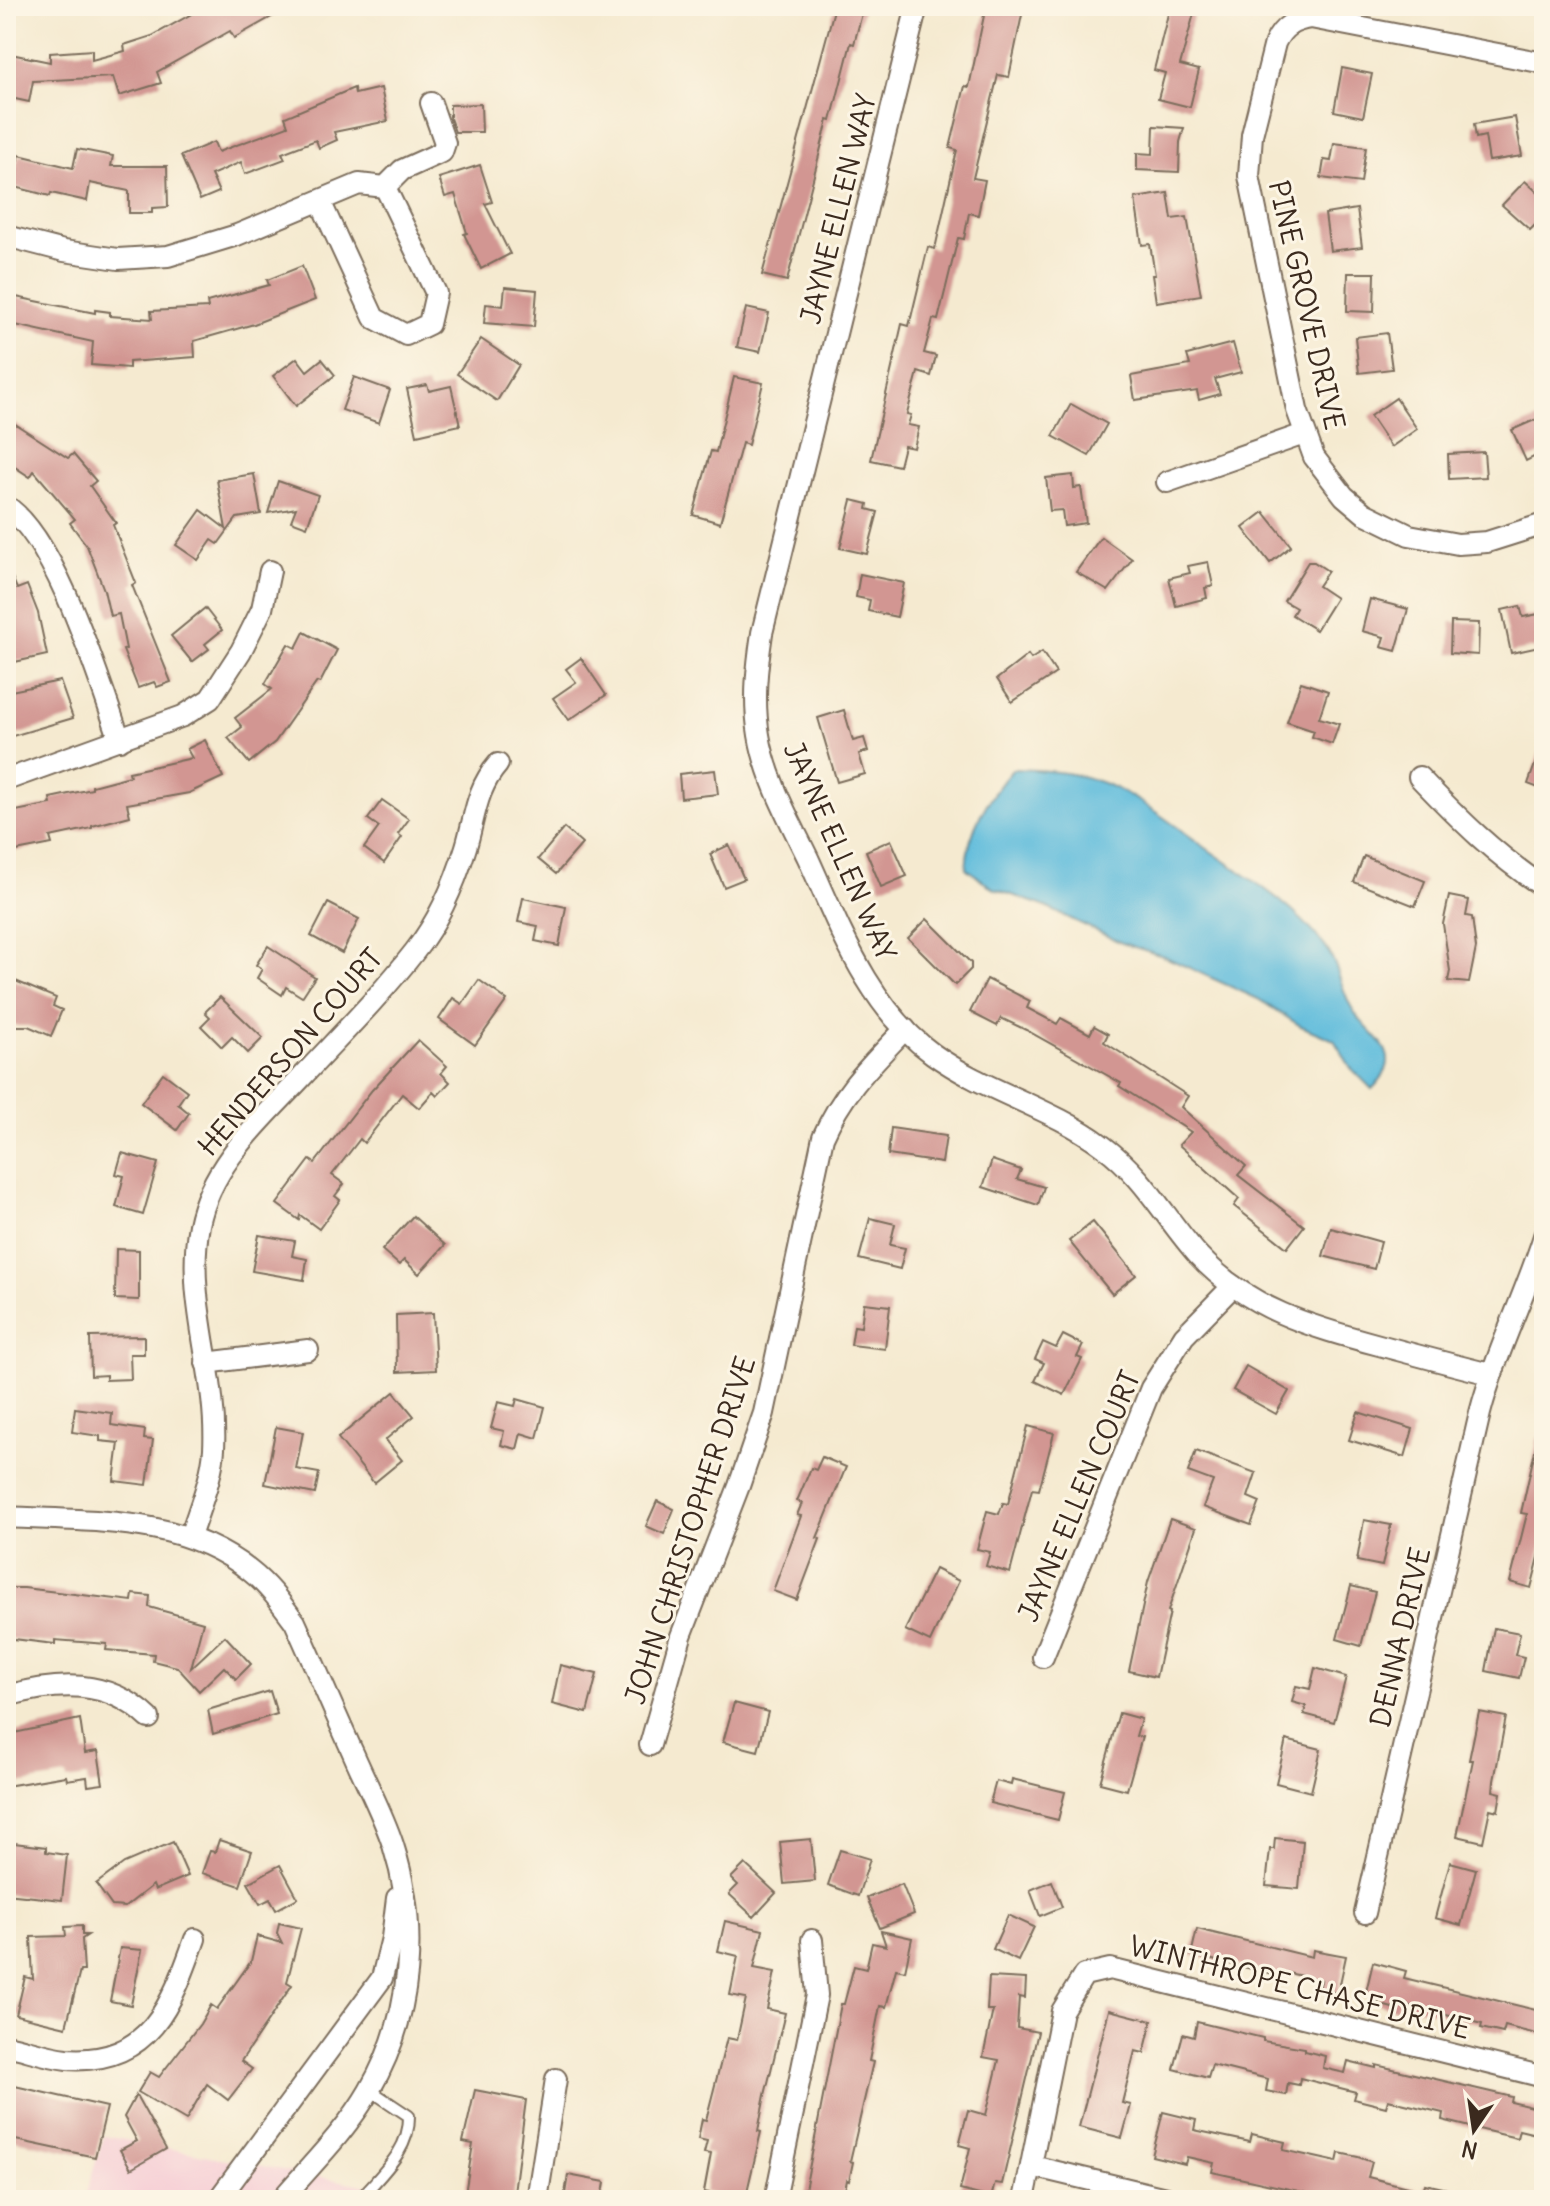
<svg xmlns="http://www.w3.org/2000/svg" width="1550" height="2206" font-family="Delius,sans-serif">
  <rect width="100%" height="100%" fill="#fcf5e5"/>
  <filter id="ink" filterUnits="userSpaceOnUse"><feTurbulence type="fractalNoise" baseFrequency=".0125" numOctaves="2"/><feDisplacementMap in="SourceGraphic" scale="16" xChannelSelector="R" yChannelSelector="G"/><feConvolveMatrix kernelMatrix="1 2 1 2 8 2 1 2 1" color-interpolation-filters="sRGB"/></filter>
  <filter id="wash" filterUnits="userSpaceOnUse"><feTurbulence type="fractalNoise" baseFrequency=".006" numOctaves="4" result="noise"/><feDisplacementMap in="SourceGraphic" scale="32" xChannelSelector="R" yChannelSelector="G"/><feGaussianBlur stdDeviation="1.8" result="paint"/><feColorMatrix in="noise" values="0 0 0 0 0 0 0 0 0 0 0 0 0 0 0 0 0 1.4 0 .05"/><feComposite in="paint" operator="in"/></filter>
  <g filter="url(#wash)">
    <rect width="100%" height="100%" fill="#f5ead0"/>
    <path fill="#f6cfd6" d="M104,2136l332,63 -352,1z"/>
    <path fill="#5ebcdc" stroke="#4c737d" stroke-width="2" d="M1013,769c26,1 53,2 79,10 40,12 80,45 114,69 41,29 86,55 117,96 16,19 17,45 30,66 18,30 57,42 19,79l-21,-21 -17,-28 -33,-14 -43,-27 -95,-43 -41,-13 -76,-36 -53,-19 -27,-20c2,-39 22,-70 47,-99z"/>
    <g id="blocks">
      <g fill="#d29692">
        <path d="M206,6h85l-57,32 -4,-7 -73,41 4,11 -42,13 -6,-19 -80,4 -4,21 -23,-5v-44l44,9v-9l42,-3v10l33,-9 -1,-6 28,-9z"/>
        <path d="M835,6h29l-10,38 -3,-1 -20,78 -3,-1 -41,161 -25,-6z"/>
        <path d="M986,6l37,4 -14,67 -11,-2 -25,103 12,2 -7,35 -9,-2 -5,26 -6,-1 -20,82 -5,-1 -9,34 12,3 -5,20 -13,-4 -11,42 4,1 -3,10 11,2 -5,21 -10,-2 -5,20 -28,-6 31,-136 7,2 19,-79 7,2 22,-99 -7,-2 15,-62 4,1z"/>
        <path d="M1170,6h26l-16,59 19,5 -9,37 -32,-8 7,-26 -11,-3z"/>
        <path d="M1342,68l30,6 -9,43 -29,-6z"/>
        <path d="M354,88l1,6 26,-6 7,33 -54,11 3,8 -18,8 -3,-8 -34,13 3,6 -40,15 -4,-12 -30,13 8,17 -19,8 -19,-44 33,-14 4,10 70,-26 -3,-9z"/>
        <path d="M481,104l1,28h-27l-5,-14v-13z"/>
        <path d="M1515,117l7,39 -33,5 -4,-25 -9,2 -2,-14z"/>
        <path d="M1154,126l30,2 -4,14 -1,30 -42,-2v-17l16,1z"/>
        <path d="M1334,143l32,4 -5,36 -40,-5 3,-18 7,1z"/>
        <path d="M77,149l36,7 -2,10h56l1,41 -16,1v5h-23v-22l-39,-8 -3,18 -36,-8 -1,3 -39,-10 8,-31 54,13z"/>
        <path d="M480,165l12,37 -7,2 25,50 -29,15 -17,-35 3,-1 -12,-39 -10,3 -6,-19z"/>
        <path d="M1525,181l19,17v18l-14,14 -28,-25z"/>
        <path d="M1168,193l4,26 15,-2 14,78 -45,7 -4,-27h3l-5,-31 -8,1 -7,-47z"/>
        <path d="M1357,209l5,38 -32,4 -5,-37z"/>
        <path d="M302,266l13,34 -61,24 -60,17 1,16 -66,5v6l-38,-3 2,-23 -87,-19v-28l89,18v-3l15,2v4l42,3 -1,-8 57,-3 -1,-6 62,-17 -2,-5z"/>
        <path d="M1348,273h27l-1,39 -27,-1z"/>
        <path d="M505,287l32,3 -3,37 -50,-4 2,-19 17,2z"/>
        <path d="M746,308l23,5 -9,39 -23,-5z"/>
        <path d="M1387,333l5,36 -33,4 -4,-36z"/>
        <path d="M481,339l38,26 -22,36 -40,-27z"/>
        <path d="M1233,343l8,29 -26,7 5,15 -21,6 -2,-9 -62,9 -4,-24 59,-11 -3,-10z"/>
        <path d="M297,358l10,13 15,-12 13,16 -39,31 -23,-30z"/>
        <path d="M354,377l36,13 -11,33 -37,-13z"/>
        <path d="M734,377l29,6 -15,62 -6,-2 -22,80 -27,-8 18,-64 5,1z"/>
        <path d="M427,385l2,6 22,-5 9,39 -43,10 -10,-46z"/>
        <path d="M1396,398l21,31 -26,18 -21,-31z"/>
        <path d="M1071,404l36,20 -18,32 -36,-20z"/>
        <path d="M1544,416v36l-18,9 -14,-31z"/>
        <path d="M6,418l62,40 5,-4 23,27 -6,5 26,37 -3,2 23,58 -4,2 39,97 -14,5 -3,-5 -16,6 -15,-38 3,-1 -7,-35 -9,2 -6,-26 -17,-44 -17,-23 5,-4 -41,-48 -4,6 -24,-16z"/>
        <path d="M1484,452l2,25 -37,2 -1,-25z"/>
        <path d="M254,474l7,40 -24,4 -19,26 -6,-4 -14,20 -22,-15 25,-35 25,19 -9,-49z"/>
        <path d="M1073,475l1,13 7,-1 5,36 -22,3 -2,-16 -12,1 -4,-33z"/>
        <path d="M278,481l40,14 -11,32 -16,-6 5,-13 -28,5z"/>
        <path d="M852,500l16,4 -1,5 11,3 -11,42 -27,-6z"/>
        <path d="M1264,512l27,34 -21,17 -27,-35z"/>
        <path d="M1101,537l31,22 -24,32 -32,-19z"/>
        <path d="M1208,562l5,24 -8,2 2,10 -31,8 -7,-28 21,-5 -2,-7z"/>
        <path d="M1308,562h6l14,9 -10,15 18,12 -20,32 -24,-15 4,-7 -12,-7z"/>
        <path d="M6,563l11,26 10,-4 11,28 9,42 -37,8 -4,-18z"/>
        <path d="M860,574l44,9 -7,34 -29,-6 2,-11 -14,-3z"/>
        <path d="M1370,599l38,10 -12,42 -15,-4 3,-10 -22,-6z"/>
        <path d="M1520,606l3,11 21,-4v33l-33,7 -9,-43z"/>
        <path d="M205,608l17,22 -17,14 4,5 -17,13 -21,-26z"/>
        <path d="M1451,622l28,1 -1,32 -28,-2z"/>
        <path d="M304,632l33,18 -17,33 -3,-1 -42,60 -26,21 -21,-25 14,-11 -7,-9 37,-29 -7,-5 23,-40 8,4z"/>
        <path d="M1042,652l14,21 -44,29 -15,-23 31,-24 3,4z"/>
        <path d="M581,658l25,37 -37,25 -16,-22 23,-16 -10,-13z"/>
        <path d="M60,681l13,37 -67,20v-46z"/>
        <path d="M1301,682l27,9 -9,27 20,6 -7,20 -20,-7 2,-6 -27,-9z"/>
        <path d="M844,710l9,31 11,-3 4,13 -9,3 6,20 -28,8 -19,-64z"/>
        <path d="M205,740l18,37 -34,16 -62,11 3,12 -38,10v2l-42,9 2,7 -46,9v-40l45,-9 -1,-6 42,-9v-3l38,-10 -1,-4 63,-14 -5,-9z"/>
        <path d="M1542,745h2v45l-16,-6z"/>
        <path d="M715,770l3,24 -37,4 -2,-24z"/>
        <path d="M382,800l27,19 -11,15 4,3 -18,26 -20,-15 15,-21 -11,-8z"/>
        <path d="M564,828l18,16 -26,30 -18,-15z"/>
        <path d="M891,840l16,36 -26,11 -15,-36z"/>
        <path d="M729,845l15,34 -20,8 -14,-33z"/>
        <path d="M1364,856l61,25 -10,25 -61,-24z"/>
        <path d="M1449,896l20,4 -3,16 6,1 4,31 -7,35 -21,-2 2,-10 -7,-47z"/>
        <path d="M523,898l43,9 -7,39 -24,-5 3,-15 -20,-4z"/>
        <path d="M328,903l31,16 -17,34 -31,-17z"/>
        <path d="M927,919l44,44v6l-16,16 -47,-47z"/>
        <path d="M268,946l47,31 -13,20 -16,-10 -4,8 -25,-17 5,-9 -6,-4z"/>
        <path d="M6,977l50,21 -3,8 9,4 -11,26 -23,-10h-22z"/>
        <path d="M987,979l43,22 -3,7 30,16 4,-6 29,16 4,-8 14,8 -4,8 84,54 -7,11 65,59 -8,9 66,51 -17,22 -53,-42 5,-7 -60,-54 12,-13 -72,-46 2,-3 -95,-53 -25,-12 -4,8 -27,-14z"/>
        <path d="M479,980l28,20 -32,45 -36,-26 14,-21 9,6z"/>
        <path d="M220,997l43,41 -15,15 -16,-16 -10,10 -21,-21 9,-9 -5,-5z"/>
        <path d="M418,1040l29,26 -6,7 9,9 -13,14 -4,-4 -14,16 -17,-14 -38,49 -4,-4 -28,36 12,9 -9,12 5,4 -21,29 -19,-14 -1,5 -22,-16 33,-44 5,3 57,-73z"/>
        <path d="M163,1073l24,18 -9,13 11,9 -12,17 -36,-27z"/>
        <path d="M891,1128l55,8 -4,27 -54,-8z"/>
        <path d="M122,1153l36,10 -15,52 -27,-8 8,-31 -8,-2z"/>
        <path d="M992,1160l29,10 -4,9 27,8 -6,18 -55,-18z"/>
        <path d="M413,1216l32,29 -26,29 -15,-14 -5,5 -17,-15z"/>
        <path d="M870,1218l25,6 -5,21 15,3 -5,21 -41,-10z"/>
        <path d="M1093,1222l43,53 -24,19 -43,-53z"/>
        <path d="M1331,1228l50,14 -7,27 -51,-13z"/>
        <path d="M259,1235l36,6 -3,15 15,3 -3,21 -52,-9z"/>
        <path d="M116,1249l23,1v50l-24,-1z"/>
        <path d="M864,1303l26,3 -5,43 -34,-4 3,-19 7,1z"/>
        <path d="M433,1313l3,57 -39,2 -1,-57z"/>
        <path d="M1063,1335l20,10 -6,12 5,2 -18,36 -29,-14 9,-18 -9,-4 8,-17 13,6z"/>
        <path d="M144,1336v18h-14l1,25 -25,1v-5l-15,1 -1,-39z"/>
        <path d="M1246,1366l43,25 -13,23 -43,-24z"/>
        <path d="M394,1392l20,24 -29,24 17,20 -28,23 -36,-45z"/>
        <path d="M517,1399l28,8 -8,31 -16,-5 -4,16 -16,-4 3,-14 -13,-3 7,-26 17,4z"/>
        <path d="M75,1408l37,5 -1,12 34,5 -1,9 9,1 -6,45 -33,-4 5,-38 -19,-2v-5l-28,-4z"/>
        <path d="M1358,1412l55,17 -8,28 -56,-17z"/>
        <path d="M1028,1426l26,7 -15,57 -7,-1 -22,84 -24,-7 4,-14 -13,-3 10,-38 12,3 4,-11 5,1z"/>
        <path d="M276,1427l27,5 -7,37 23,4 -4,21 -50,-10z"/>
        <path d="M1538,1437l6,1v100l-13,50 -21,-6 17,-68 -6,-1z"/>
        <path d="M1196,1451l60,22 -8,24 12,5 -9,23 -48,-18 10,-26 -25,-9z"/>
        <path d="M822,1457l24,10 -29,71 3,1 -23,61 -24,-9 28,-75 -4,-1 5,-12 -5,-2 14,-33 5,2z"/>
        <path d="M657,1501l17,8 -10,25 -18,-8z"/>
        <path d="M1170,1519l26,9 -28,83 2,1 -14,65 -27,-6 19,-89z"/>
        <path d="M1364,1520l27,5 -9,41 -25,-5z"/>
        <path d="M935,1569l24,12 -29,61 -25,-12z"/>
        <path d="M1351,1586l24,6 -14,54 -24,-7z"/>
        <path d="M6,1588h18l108,13 1,-7 17,2 -1,11 54,15 -12,46 34,-32 26,28 -15,15 -12,-12 -25,24 -22,-24 -24,-6 1,-7 -48,-4 1,-6 -52,-4v4l-49,-6z"/>
        <path d="M1494,1628l26,5 -5,22 9,2 -5,21 -33,-7z"/>
        <path d="M560,1665l37,9 -10,39 -35,-9z"/>
        <path d="M1315,1668l31,9 -12,45 -30,-8 2,-8 -14,-4 4,-16 14,3z"/>
        <path d="M270,1691l7,23 -64,20 -5,-24z"/>
        <path d="M734,1703l34,9 -10,39 -35,-9z"/>
        <path d="M1479,1712l27,5 -12,64 -1,10 8,2 -3,18 -8,-2 -7,33 -26,-6 16,-76h-4z"/>
        <path d="M1119,1713l22,6 -5,17 6,1 -15,53 -27,-7z"/>
        <path d="M80,1719l5,34 13,-2 5,33 -15,2 -1,-9 -20,3 -1,-4 -60,10v-49l8,-1v-3z"/>
        <path d="M1286,1740l35,9 -10,43 -35,-9z"/>
        <path d="M1012,1779l53,13 -7,28 -68,-17 6,-22 15,4z"/>
        <path d="M1275,1838l28,3 -4,48 -33,-3 4,-37h4z"/>
        <path d="M811,1839l4,42 -31,3 -4,-42z"/>
        <path d="M219,1840l33,11 -12,35 -38,-13 8,-22 5,1z"/>
        <path d="M6,1842l40,5v5l21,3 -5,45 -56,-6z"/>
        <path d="M173,1842l15,34 -33,14 -2,-5 -28,22 -13,-1 -16,-22 28,-21z"/>
        <path d="M840,1850l30,9 -12,37 -30,-11z"/>
        <path d="M1450,1862l26,7 -15,56 -26,-7z"/>
        <path d="M745,1864l31,29 -22,24 -25,-23 9,-9 -7,-7z"/>
        <path d="M280,1865l18,33 -22,12 -6,-11 -10,5 -12,-21z"/>
        <path d="M1052,1881l10,26 -22,9 -10,-26z"/>
        <path d="M902,1884l12,30 -34,14 -13,-30z"/>
        <path d="M1008,1915l26,12 -16,34 -25,-12z"/>
        <path d="M725,1921l38,9 -9,38 21,4 -8,37 18,4 -20,82 -7,36 3,1 -16,68 -41,-8 7,-38 -7,-1 3,-12 -9,-2 4,-20 4,1 21,-82 10,2 9,-42 -16,-3 8,-39 -20,-5z"/>
        <path d="M279,1923l22,5 -14,54 5,3 -51,76 11,8 -24,31 -21,-16 -21,36 -48,-28 12,-20 9,5 41,-53 11,-19 6,4 34,-48 6,-25 25,7 -5,-10z"/>
        <path d="M82,1926v9h6l-6,4 2,32h-4l-14,56 -50,-12 9,-38 8,2 -2,-42 35,-1 -1,-9z"/>
        <path d="M1197,1929l115,28 1,-7 33,6 -8,37 -19,-4 2,-9 -38,-8 -1,4 -91,-21z"/>
        <path d="M881,1931l31,7 -7,33 -9,-2 -10,38 -6,-1 -11,55 4,1 -23,99 3,1 -4,19 -2,-1 -4,20h-40l38,-196h3l10,-38 12,3 6,-26 14,3z"/>
        <path d="M120,1948l22,2 -11,55 -21,-4z"/>
        <path d="M1373,1962l33,9 -2,7 140,34v24l-39,-10 -2,7 -22,-5 1,-4 -84,-21 -2,6 -18,-5 2,-9 -14,-3z"/>
        <path d="M989,1977l37,2 -1,19 -6,-1 -2,31 21,4 -36,152 -7,-1 -4,15 -31,-8 10,-42 -11,-3 9,-35 18,5 13,-55 -16,-3 10,-47h-6z"/>
        <path d="M1109,2010l43,11 -8,32 -9,-2 -13,52 9,2 -9,33 -43,-11z"/>
        <path d="M1197,2022l66,16v3l42,7v3l20,5 -2,12 22,5 3,-12 28,7v-3l136,32 -1,5 33,8v26l-25,-6 -2,8 -30,-7 -45,-11 1,-7 -55,-13 -2,7 -32,-8 2,-7 -56,-14 -1,7 -11,-2 -2,12 -20,-4 2,-12 -56,-14 -4,13 -34,-9 9,-35 11,3z"/>
        <path d="M6,2084l101,23 -12,50 -89,-19z"/>
        <path d="M475,2090l51,10 -13,100h-49l9,-56 -10,-2z"/>
        <path d="M136,2095l30,54 -35,20 -11,-19 17,-9 -13,-24z"/>
        <path d="M1163,2112l33,8 -2,10 56,12 2,-8 33,8 -2,8 54,12 2,-9 19,4 14,5 -4,15 55,14 2,-7 45,10v6h-131l-127,-28 2,-9 -27,-6 -2,7 -33,-8z"/>
        <path d="M568,2175l37,7 -3,18h-38z"/>
      </g>
    </g>
  </g>
  <g filter="url(#ink)">
    <use href="#blocks" fill-opacity="0" stroke="#7c6d5c" stroke-width="2"/>
    <g fill="none" stroke-linecap="round" stroke-linejoin="round">
      <defs>
        <path id="service" d="M359,2200c21,-25 51,-49 50,-84l-39,-26"/>
        <g id="minor">
          <path d="M917,6l-155,627c-5,34 -9,67 -3,102 7,43 30,84 49,123 32,70 60,149 125,196 53,38 118,53 170,92 42,31 62,72 95,109 50,54 113,72 181,90 37,10 74,20 111,29"/>
          <path d="M1544,63l-233,-45c-18,3 -28,8 -36,25l-23,92 -3,41 48,234 17,47 30,39 20,17 45,22 49,9 29,-2 57,-18"/>
          <path d="M320,201l54,117 32,17 23,-11 7,-31 -51,-106"/>
          <path d="M6,236l58,15 54,8 50,-3 69,-21 122,-51 26,3 17,-17 40,-18 3,-9 -14,-40"/>
          <path d="M1167,482l137,-48"/>
          <path d="M6,506c51,33 93,175 114,234"/>
          <path d="M1419,777c39,41 77,79 125,110"/>
          <path d="M6,780l177,-64 27,-17 31,-48 21,-42 8,-38"/>
          <path d="M206,1363l102,-13"/>
          <path d="M6,1517c83,5 175,-2 244,54 18,14 31,32 45,51 20,44 39,89 59,133 13,30 29,59 39,90 26,82 20,171 -24,246 -23,40 -58,74 -88,109"/>
          <path d="M190,1537c9,-29 22,-58 24,-88 4,-76 -29,-148 -15,-224 12,-61 62,-104 102,-147 39,-42 79,-82 114,-127 23,-29 40,-68 51,-104 9,-30 10,-58 32,-83"/>
          <path d="M1043,1657l108,-269 33,-52 49,-50"/>
          <path d="M6,1696c52,-14 101,-18 143,22"/>
          <path d="M650,1745l31,-109 58,-150 25,-73 59,-276c21,-47 48,-72 82,-108"/>
          <path d="M1365,1913l115,-500c16,-61 45,-117 64,-177"/>
          <path d="M6,2045c20,4 41,12 61,14 83,6 105,-55 128,-120"/>
          <path d="M1032,2166l142,34"/>
          <path d="M218,2200l164,-222 10,-40 5,-40"/>
          <path d="M537,2200l19,-121"/>
          <path d="M775,2200l42,-205 -5,-55"/>
          <path d="M1024,2200l38,-189 22,-36 26,-6 434,108"/>
        </g>
      </defs>
      <use href="#service" stroke="#7c6d5c" stroke-width="14"/>
      <use href="#minor" stroke="#7c6d5c" stroke-width="24"/>
      <use href="#service" stroke="#fff" stroke-width="10"/>
      <use href="#minor" stroke="#fff" stroke-width="20"/>
    </g>
  </g>
  <g text-anchor="middle" stroke-width="6" stroke-linejoin="round" paint-order="stroke">
    <g font-size="28" fill="#3b2a1e" stroke="#fcf5e5">
      <text transform="translate(838 209) rotate(-76)" y="10">JAYNE ELLEN WAY</text>
      <text transform="translate(1307 305) rotate(77)" y="10">PINE GROVE DRIVE</text>
      <text transform="translate(840 851) rotate(66)" y="10">JAYNE ELLEN WAY</text>
      <text transform="translate(290 1052) rotate(-49)" y="10">HENDERSON COURT</text>
      <text transform="translate(1079 1496) rotate(-67)" y="10">JAYNE ELLEN COURT</text>
      <text transform="translate(690 1530) rotate(-72)" y="10">JOHN CHRISTOPHER DRIVE</text>
      <text transform="translate(1400 1637) rotate(-77)" y="10">DENNA DRIVE</text>
      <text transform="translate(1300 1987) rotate(14)" y="10">WINTHROPE CHASE DRIVE</text>
    </g>
  </g>
  <rect width="1550" height="2206" fill="none" stroke="#fcf5e5" stroke-width="32"/>
  <g transform="translate(1474 2130) rotate(193)" stroke="#fcf5e5" stroke-width="6" paint-order="stroke">
  <path d="M0-6L14 30L0 20L-14 30Z" fill="#3b2a1e"/>
  <text y="-12" font-size="22" font-weight="bold" text-anchor="middle" fill="#3b2a1e">N</text>
  </g>
</svg>
